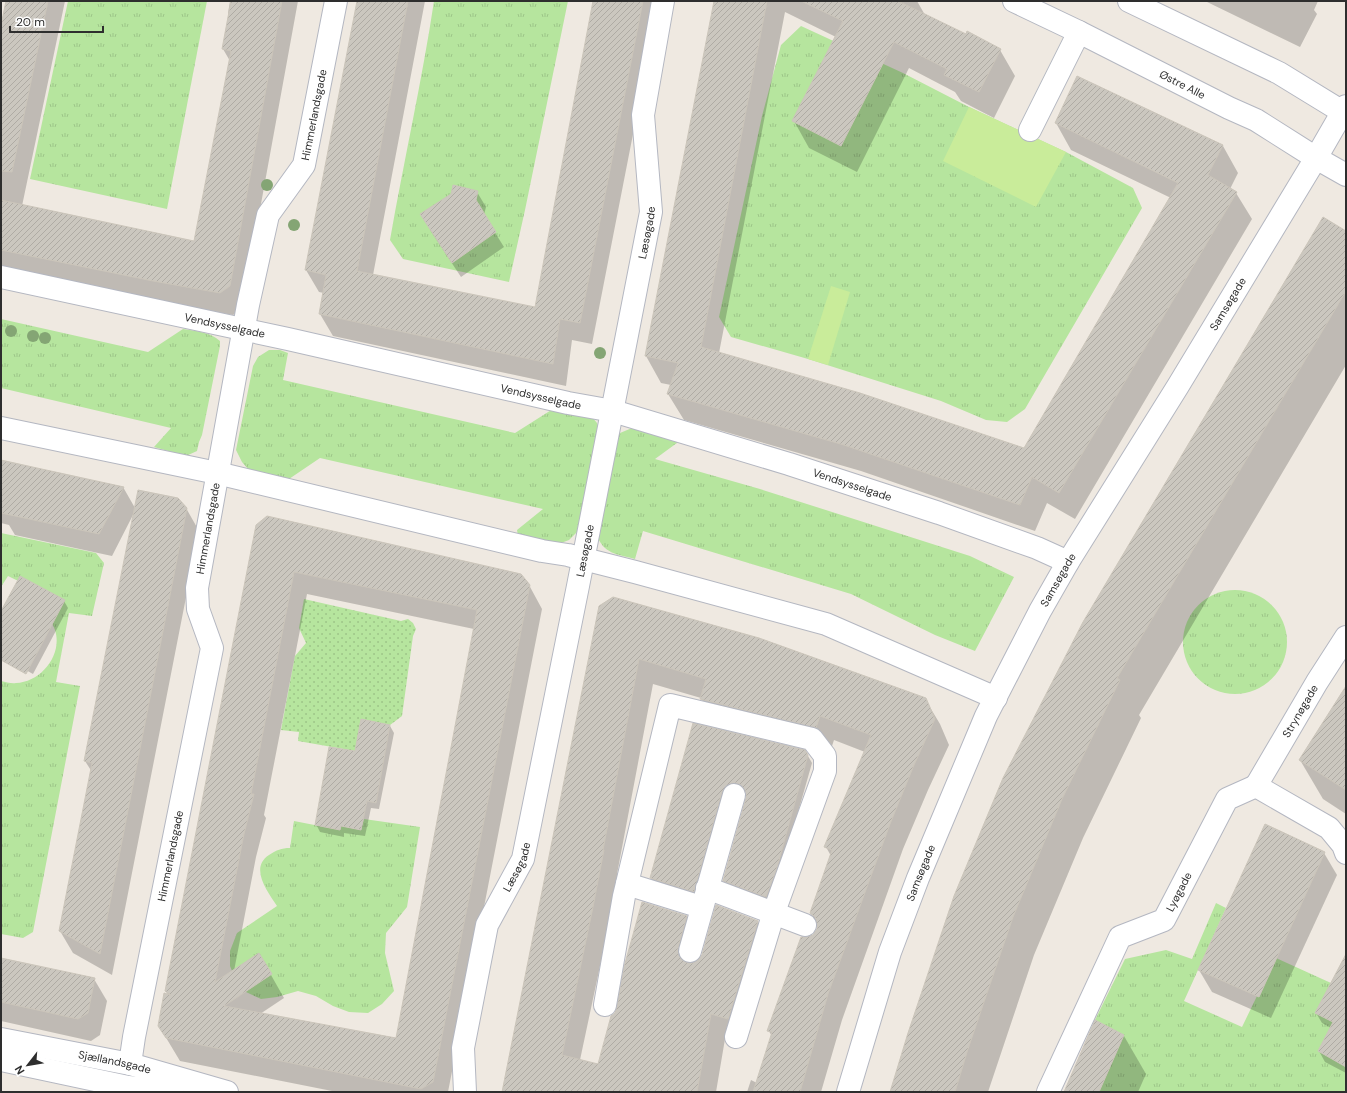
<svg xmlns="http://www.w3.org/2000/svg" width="1347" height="1093" font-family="'DM Sans',sans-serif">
  <defs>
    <pattern id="grass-tufts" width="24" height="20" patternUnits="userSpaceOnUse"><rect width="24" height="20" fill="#b6e59e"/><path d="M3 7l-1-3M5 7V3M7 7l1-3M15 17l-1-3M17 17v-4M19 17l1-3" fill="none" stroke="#9dc588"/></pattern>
    <pattern id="garden-dots" width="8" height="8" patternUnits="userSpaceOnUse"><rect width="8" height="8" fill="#b6e59e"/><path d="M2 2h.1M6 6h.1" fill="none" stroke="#9dc588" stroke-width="1.8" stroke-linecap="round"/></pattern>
    <pattern id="building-hatch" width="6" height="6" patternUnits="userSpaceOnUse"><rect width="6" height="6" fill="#cbc7bf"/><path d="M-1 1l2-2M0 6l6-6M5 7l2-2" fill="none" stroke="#afaba4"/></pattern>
  </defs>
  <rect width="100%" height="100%" fill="#efe9e1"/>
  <g fill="url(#grass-tufts)">
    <path d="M68,1h139l-40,208 -137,-30z"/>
    <path d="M434,1h134l-43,209 -16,72 -106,-23 -13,-19c14,-80 32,-159 44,-239z"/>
    <path d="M801,26l102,47 66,34 97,45 67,36 9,20 -117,201 -18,13 -21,-2 -45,-19 -133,-42 -77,-22 -12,-20 43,-201 19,-71z"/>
    <path d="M1,319l147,33 35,-23c13,2 27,3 37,12v5l-18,89 -3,7 -2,9 -11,5 -32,-9 17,-19 -170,-40z"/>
    <path d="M269,350h11l8,3 -5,27 232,53 41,-26 36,10 5,6 2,7 -20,100 -10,10 -8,3 -43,-7 -1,-6 26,-21 -223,-51 -31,21 -41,-10 -6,-7 -6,-12 17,-84 5,-9z"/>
    <path d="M632,428l49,12 -26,19 105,30 210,67 44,21 -39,74 -40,-16 -84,-41 -208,-63 -8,28c-19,-5 -31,-5 -39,-25l18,-93 6,-8z"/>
    <path d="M1,533l95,20 8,10 -12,53 -23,-3 -13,69 24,4 -47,246 -10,6 -22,-4v-253c5,1 11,3 15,2 25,-1 47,-28 39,-53 -2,-6 -6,-11 -8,-17l6,-15 -45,-22 -7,11z"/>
    <circle cx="1235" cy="642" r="52"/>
    <path d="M364,819l56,8 -13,80 -21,26 -1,20 9,38 -12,13 -14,9 -19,-1 -16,-6 -17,-10 -18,-5 -21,6 -16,2 -15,-7 -10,-11 -6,-15v-15l7,-18 40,-27c-9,-14 -28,-38 -8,-51 8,-5 12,-7 21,-7l4,-27 46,9 1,-4 20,4z"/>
    <path d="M1216,903l10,5 -42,93 58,26 15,-31 2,1 17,-39 55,25 -16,30 18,9 -15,29 28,16v25h-247l25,-57 -29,-15 30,-61 41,-9 26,9z"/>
  </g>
  <path fill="url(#garden-dots)" d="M304,599l97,22 7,-2 5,4 3,6 -3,7 -11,80 -12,9 -29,-6 -6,32 -57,-10 1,-9 -18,-2 14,-74 11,-13 -7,-15z"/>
  <g fill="#c9ec9a">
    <path d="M969,107l97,45 -30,55 -93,-46z"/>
    <path d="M831,286l19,6 -22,73 -20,-6z"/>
  </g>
  <g fill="#0003" fill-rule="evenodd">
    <path d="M7,1h58l-43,205 173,36 35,-181 -7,-12 6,-34 -1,-2 2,-12h68l-56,307 -9,7 -67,-12 -165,-34v-239z"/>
    <path d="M358,1h67l-52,274 163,33 58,-307h65l-67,343 -20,-4 -6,46 -233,-50 -13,-22 4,-21 -5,-1 -13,-22z"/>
    <path d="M715,1h202l8,14 41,21 34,14 15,26 -21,42 -33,-17 -6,-9 -46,-24 -52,104 -48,-24 -15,-27 42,-84 -51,-25 -66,341 305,97 147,-252 -100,-48 -15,-27 167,23 15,27 -8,16 6,4 16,26 -177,300 -28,-16 -12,28 -174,-60 -177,-51 -16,-26 3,-9 -10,-2 -15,-27z"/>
    <path d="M1205,1h113l-4,9 3,4 -17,33z"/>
    <path d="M477,192l9,15 -2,8 20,32 -43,30 -31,-47z"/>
    <path d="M1346,232v133l-207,350 2,3 -58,120 -49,117 -46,137h-97z"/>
    <path d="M1,461l122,26 12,21h51l13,23 -87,444 -39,-22 -13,-22 32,-159 -7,-11 49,-248 -22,43 -97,-21 -6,-10 -8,-2z"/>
    <path d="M257,526l272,59 13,24 -94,483h-111l-157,-31 -21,-35 9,-31 -2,-4zM307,594l167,35 -78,411 -136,-26 24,-16 -13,-23 -12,-20 -25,16 22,-114 10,-39 -2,-3z"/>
    <path d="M64,601l4,7 -35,66 -25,-14 -7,-20v-27z"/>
    <path d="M600,607l325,92 15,25 9,21 -21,45 -25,59 -61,171 -21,72h-74l4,-12 6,3 15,-47 -4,-6 39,-92 6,-2 5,-7v-3l-7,-13 20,-57 -5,-9 39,-95 -31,-12 -4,12 -115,-28 -14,-26 -48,-14 -36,190 1,2 -11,57 -27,127 19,5 17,-52 70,-96 15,25 -6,21 63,-41 14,25 -47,92 -9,53h-213z"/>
    <path d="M1346,688v126l-23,-15 -23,-39z"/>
    <path d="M694,725l114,31 4,7 -33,116 -9,25 -42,-16 -4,-8 23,-81v-6l-5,-3 -44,108 -43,-13 -4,-7z"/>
    <path d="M390,726l4,7 -15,76 -8,-1 -6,28 -21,-3v4l-24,-5 -4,-8 40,-71z"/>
    <path d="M1324,853l13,22 -66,143 -59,-26 -13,-22z"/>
    <path d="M1,960l93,19 13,22 -7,34 -9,6 -90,-20z"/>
    <path d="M1346,987v86l-21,-11 -6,-11 12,-23 -9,-5 -6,-10z"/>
    <path d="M1096,1022l28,14 22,38 -8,18h-73z"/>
  </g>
  <g fill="url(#building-hatch)" stroke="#cbc5ba" fill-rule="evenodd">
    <path d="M6,1h42l-36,171 -11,-1v-146z"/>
    <path d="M231,1h51l-52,285 -10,7 -67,-12 -152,-31v-50l193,41 37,-190 -9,-2z"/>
    <path d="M357,1h51l-51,270 178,36 58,-306h50l-63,322 -20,-4 -7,45 -234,-50 7,-39 -21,-5z"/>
    <path d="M714,1h53l-66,346 159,46 164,55 154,-265 -123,-60 22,-47 146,69 -15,30 29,17 -178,301 -27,-16 -12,28 -176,-60 -177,-51 11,-31 -33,-7z"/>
    <path d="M801,1h97l68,33 1,-3 34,18 -22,43 -35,-17 3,-6 -53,-27 -53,104 -49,-25 51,-100z"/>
    <path d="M453,185l25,6 -2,9 20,32 -44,31 -32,-49 31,-20z"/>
    <path d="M1323,217l23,14v60l-229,387 3,2 -58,119 -49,118 -45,132 -13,43h-65l18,-59 46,-137 49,-118 80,-156z"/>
    <path d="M1,460l36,8 87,19 -25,47 -98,-21z"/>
    <path d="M138,490l40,8 9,10 -87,446 -41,-23 33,-168 -8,-2z"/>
    <path d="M267,516l254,58 9,11 -97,497 -12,7 -255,-51 -8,-12 6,-33 7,2 -6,-4 91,-466zM294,572l183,38 -81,428 -172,-32 48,-32 -13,-21 -44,29 29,-148 10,-40h-3z"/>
    <path d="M20,576l45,24 -39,74 -25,-14v-49z"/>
    <path d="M613,597l146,41 167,60 9,21 -21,46 -24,59 -62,170 -28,98h-47l19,-60 -5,-1 34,-94h6l6,-2 4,-6v-6l-2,-6 -5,-4 22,-63 -8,-3 47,-112 -51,-19 -4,12 -116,-29 6,-20 -67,-20 -36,191h1l-11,57 -31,148 36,9 13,-48 4,-3 2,-6 7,-40 18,-65 45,14 -9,32v6l3,5 6,4h6l5,-3 4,-5 14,-50 42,16 -30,98 -17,-5 -14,78h-195l97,-486z"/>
    <path d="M1346,686v104l-47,-30z"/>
    <path d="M361,719l29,6 -14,78 -9,-2 -6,29 -20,-4 -1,4 -25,-5 14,-78 26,4z"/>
    <path d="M693,723l112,27 3,5 -32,116 -10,26 -43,-16 23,-83v-6l-3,-5 -6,-4h-6l-5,3 -4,6 -28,100 -44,-14z"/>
    <path d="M1265,824l60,28 -66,145 -61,-27z"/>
    <path d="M1346,954v113l-28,-16 15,-29 -18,-9z"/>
    <path d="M1,958l94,20 -7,35 -10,6 -77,-17z"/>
    <path d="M1095,1020l29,15 -25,57h-35z"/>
  </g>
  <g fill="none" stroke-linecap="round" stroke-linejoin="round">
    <defs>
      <g id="minor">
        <path id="s1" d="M1014,1l65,31 150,76 27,12 60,38 30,17"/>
        <path d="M1129,1l150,72 67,41"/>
        <path d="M1030,130l49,-98"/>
        <path id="s2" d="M1,277l287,62 280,64 45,8 176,53 150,49 98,35 31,14"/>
        <path d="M1,428l216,45 325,78 26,4 67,17 191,52 170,74"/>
        <path id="s3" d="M1256,786l61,-104 29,-45"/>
        <path d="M1256,786l73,42 14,17 3,8"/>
        <path d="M627,884l74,23"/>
        <path d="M707,888l98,37"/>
        <path d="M690,951l44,-156"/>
        <path d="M605,1005l19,-109 46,-191 142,34 13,17v15l-51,141 -38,125"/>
        <path id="s4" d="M1,1039l129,25 97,28"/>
        <path d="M1,1060l127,27 45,5"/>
        <path id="s5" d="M130,1064l4,-27 78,-389 -14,-39 -1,-21 51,-283 20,-90 36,-50 32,-164"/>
        <path id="s6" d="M465,1092l-2,-44 24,-123 36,-66 55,-273 73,-374 -8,-97 20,-114"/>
        <path id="s7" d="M848,1092l42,-140 28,-74 68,-162 54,-105 28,-49 110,-176 138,-228 30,-52"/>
        <path id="s8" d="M1048,1092l72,-155 44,-17 63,-121 29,-13"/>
      </g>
    </defs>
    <use href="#minor" stroke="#b4b7c1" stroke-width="24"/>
    <use href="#minor" stroke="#fff" stroke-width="22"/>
  </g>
  <g fill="#84a574">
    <circle cx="267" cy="185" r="6"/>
    <circle cx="294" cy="225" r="6"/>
    <circle cx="11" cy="331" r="6"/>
    <circle cx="33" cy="336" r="6"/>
    <circle cx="45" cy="338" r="6"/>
    <circle cx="600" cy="353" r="6"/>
  </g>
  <g text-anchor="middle" stroke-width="3" stroke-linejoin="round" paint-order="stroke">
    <g font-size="11" fill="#2e2e2e" stroke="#fff">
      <text dy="4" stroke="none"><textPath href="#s1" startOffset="188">Østre Alle</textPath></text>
      <text dy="4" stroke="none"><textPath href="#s5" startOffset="979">Himmerlandsgade</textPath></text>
      <text dy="4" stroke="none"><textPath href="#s6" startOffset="883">Læsøgade</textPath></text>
      <text dy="4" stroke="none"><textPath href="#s7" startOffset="879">Samsøgade</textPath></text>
      <text dy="4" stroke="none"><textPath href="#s2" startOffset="229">Vendsysselgade</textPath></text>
      <text dy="4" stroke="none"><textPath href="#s2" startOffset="553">Vendsysselgade</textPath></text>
      <text dy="4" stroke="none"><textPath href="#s2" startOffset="877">Vendsysselgade</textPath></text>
      <text dy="4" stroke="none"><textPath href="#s5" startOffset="547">Himmerlandsgade</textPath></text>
      <text dy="4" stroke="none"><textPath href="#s6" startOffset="559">Læsøgade</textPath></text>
      <text dy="4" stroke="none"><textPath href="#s7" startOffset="555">Samsøgade</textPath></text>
      <text dy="4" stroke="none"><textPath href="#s3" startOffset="87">Strynøgade</textPath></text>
      <text dy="4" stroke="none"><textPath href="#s5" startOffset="212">Himmerlandsgade</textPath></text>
      <text dy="4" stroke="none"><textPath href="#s6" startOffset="235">Læsøgade</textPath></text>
      <text dy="4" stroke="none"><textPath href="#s7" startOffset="231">Samsøgade</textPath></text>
      <text dy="4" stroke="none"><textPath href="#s8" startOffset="250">Lyøgade</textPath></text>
      <text dy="4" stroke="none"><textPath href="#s4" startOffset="116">Sjællandsgade</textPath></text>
    </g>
  </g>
  <rect width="1347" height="1093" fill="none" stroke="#2e2e2e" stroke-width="4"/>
  <g transform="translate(28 1065) rotate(239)" stroke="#ffffff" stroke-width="3" paint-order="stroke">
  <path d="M0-3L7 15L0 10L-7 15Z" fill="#2e2e2e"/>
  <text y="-6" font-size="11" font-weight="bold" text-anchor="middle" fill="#2e2e2e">N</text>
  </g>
  <path d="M10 26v6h93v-6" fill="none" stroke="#2e2e2e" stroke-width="2"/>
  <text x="16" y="26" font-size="12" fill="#2e2e2e" stroke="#ffffff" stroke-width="3" paint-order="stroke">20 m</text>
</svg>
